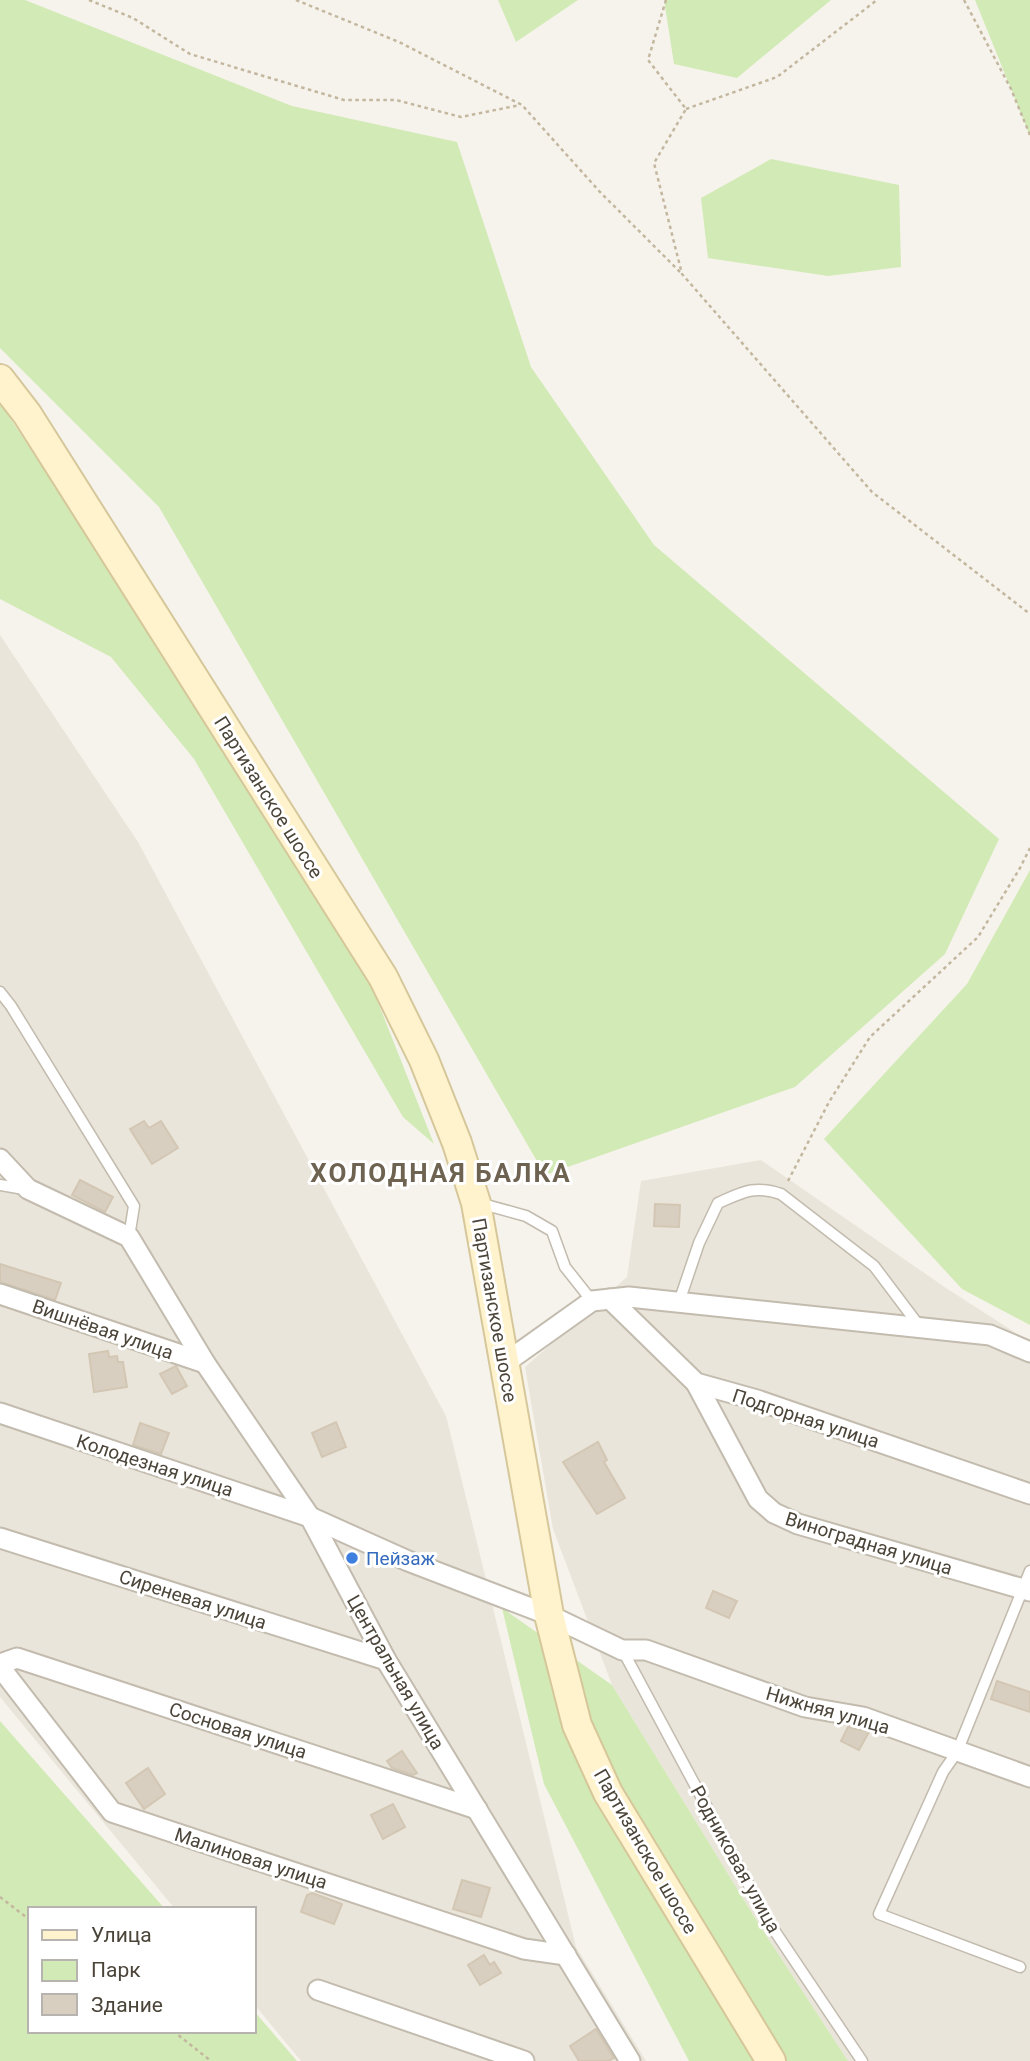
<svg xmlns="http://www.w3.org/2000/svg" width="1030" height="2061" font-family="Roboto,sans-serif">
  <rect width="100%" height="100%" fill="#f6f3ec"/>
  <g fill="#eae5da">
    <path d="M0,635l138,207 308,574 130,531 70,114h-345l-47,-57v-95h-79l-175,-212z"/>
    <path d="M761,1160l185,128 84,54v719h-182l-88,-135 -148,-241 -59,-156 -28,-162 102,-90 14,-96z"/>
  </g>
  <g fill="#d2eab5">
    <path d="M0,0h25l267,106 165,36 74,225 123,178 345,294 -54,115 -150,133 -250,88 -386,-668 -159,-159z"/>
    <path d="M498,0h80l-62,42z"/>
    <path d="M664,0h167l-94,78 -63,-14z"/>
    <path d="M975,0h55v136z"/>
    <path d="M771,159l128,26 2,82 -73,9 -120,-18 -7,-60z"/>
    <path d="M0,403l200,300 162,259 72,182 -31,-27 -209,-358 -83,-102 -111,-58z"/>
    <path d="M1030,870v455l-68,-36 -138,-150 143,-155z"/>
    <path d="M502,1608l110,77 148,241 88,135h-159l-145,-277z"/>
    <path d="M0,1721l165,188h-135v122h224v-20l43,50h-297z"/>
  </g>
  <g fill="#d8cfc1" stroke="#d3c7b4" stroke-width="2">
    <path d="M144,1121l5,7 12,-7 17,27 -26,16 -22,-35z"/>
    <path d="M80,1180l33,17 -8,15 -33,-17z"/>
    <path d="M655,1204l25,1 -1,22 -25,-1z"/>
    <path d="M0,1264l61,19 -6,17 -55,-18z"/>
    <path d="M108,1351l1,6 8,-1 1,6h5l4,25 -33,5 -5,-38z"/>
    <path d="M176,1366l11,20 -15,8 -12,-20z"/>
    <path d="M336,1422l10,25 -24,10 -10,-24z"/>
    <path d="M140,1423l29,10 -8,21 -28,-9z"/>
    <path d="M598,1442l9,18 -3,2 21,36 -28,16 -34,-52z"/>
    <path d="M713,1591l24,10 -8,17 -23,-10z"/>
    <path d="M997,1681l33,11v20l-39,-13z"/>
    <path d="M848,1727l21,5 -10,18 -18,-9z"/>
    <path d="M402,1751l15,22 -4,2 -21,-7 -5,-7z"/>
    <path d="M148,1768l17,26 -21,15 -18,-26z"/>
    <path d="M393,1804l12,23 -22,12 -12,-24z"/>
    <path d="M462,1880l28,8 -9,29 -28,-8z"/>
    <path d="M312,1893l30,11 -8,20 -33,-12 6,-17z"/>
    <path d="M484,1955l6,10 4,-3 7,11 -21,12 -12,-20z"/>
    <path d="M596,2029l18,29 -6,3h-29l-9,-15z"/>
  </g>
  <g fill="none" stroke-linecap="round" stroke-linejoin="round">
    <defs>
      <g id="service">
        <path d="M0,992l11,14 123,200 -5,31"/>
        <path d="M0,1185l24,4"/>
        <path d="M479,1203l47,13 26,15 13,36 27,34"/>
        <path d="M679,1302l20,-59 19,-40c25,-11 36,-18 63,-9l93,72 46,61"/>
        <path d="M623,1651l145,270 94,140"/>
        <path d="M1020,1967l-141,-53 64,-142 14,-20 73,-181"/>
      </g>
      <g id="minor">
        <path d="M0,1159l28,30 101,48 76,126 105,154 76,143 244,401"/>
        <path d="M0,1294l205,69"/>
        <path d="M610,1299l86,84 61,17 273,94"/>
        <path d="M505,1363l87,-62 37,-4 361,38 40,17"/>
        <path d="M696,1383l62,116 16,14 24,11 232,67"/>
        <path d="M0,1413l310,104 98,44 141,54 73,35h24l159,57 58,10 167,60"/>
        <path d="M0,1538l386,122"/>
        <path d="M0,1664l17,-6 460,151"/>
        <path d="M0,1667l112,145 412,137 42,6"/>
        <path d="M318,1990l206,71"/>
      </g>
      <path id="secondary" d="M0,379l27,35 356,563 41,83 33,83 19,60 73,412 28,110 31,68 163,268"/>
    </defs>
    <use href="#service" stroke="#c2bbae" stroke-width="13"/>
    <use href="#minor" stroke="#c2bbae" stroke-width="23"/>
    <use href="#secondary" stroke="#d6c79b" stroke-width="32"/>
    <g stroke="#c4b79f" stroke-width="2.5" stroke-dasharray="3.5 3.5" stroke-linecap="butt">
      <path d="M89,0l44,18 57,36 154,46h52l65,17 59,-12"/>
      <path d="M296,0l103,42 123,63 78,87 80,80"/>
      <path d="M666,0l-18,60 38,49 -32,54 28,111 190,218 158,122"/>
      <path d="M964,0l47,89 19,46"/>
      <path d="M686,109l91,-32 100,-77"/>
      <path d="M788,1181l41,-79 41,-65 108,-100 42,-69 10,-20"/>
      <path d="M0,1897l30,23"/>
      <path d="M173,2031l38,30"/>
    </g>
    <use href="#service" stroke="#fff" stroke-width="10"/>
    <use href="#minor" stroke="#fff" stroke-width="19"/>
    <use href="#secondary" stroke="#fff3cd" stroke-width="28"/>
  </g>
  <circle fill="#3f7fe0" stroke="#fff" stroke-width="2.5" cx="352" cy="1558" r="7"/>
  <g text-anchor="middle" stroke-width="6" stroke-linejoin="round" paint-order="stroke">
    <g font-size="19" fill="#4b4439" stroke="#fff">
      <text transform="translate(269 797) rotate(58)" y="7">Партизанское шоссе</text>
      <text transform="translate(495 1310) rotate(80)" y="7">Партизанское шоссе</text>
      <text transform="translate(103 1329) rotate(19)" y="7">Вишнёвая улица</text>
      <text transform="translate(806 1418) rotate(18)" y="7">Подгорная улица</text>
      <text transform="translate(155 1465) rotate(18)" y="7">Колодезная улица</text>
      <text transform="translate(869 1543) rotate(17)" y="7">Виноградная улица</text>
      <text transform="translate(193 1599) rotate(18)" y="7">Сиреневая улица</text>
      <text transform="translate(396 1672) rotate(60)" y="7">Центральная улица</text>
      <text transform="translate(828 1710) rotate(16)" y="7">Нижняя улица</text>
      <text transform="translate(238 1730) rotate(18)" y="7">Сосновая улица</text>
      <text transform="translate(646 1851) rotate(60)" y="7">Партизанское шоссе</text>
      <text transform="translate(251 1858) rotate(18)" y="7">Малиновая улица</text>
      <text transform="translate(736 1859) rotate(61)" y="7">Родниковая улица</text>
    </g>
    <g font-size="19" fill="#366cbe" stroke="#fff" text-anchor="start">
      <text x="366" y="1565">Пейзаж</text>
    </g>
    <g font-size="26" font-weight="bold" letter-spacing="2" fill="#6e6250" stroke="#fff">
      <text x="441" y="1182">ХОЛОДНАЯ БАЛКА</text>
    </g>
  </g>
  <rect x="28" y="1907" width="228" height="126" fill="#ffffff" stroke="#b7b4b0" stroke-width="2"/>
  <rect x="42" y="1930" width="35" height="10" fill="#fff3cd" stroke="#b7b4b0" stroke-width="2"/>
  <text x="91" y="1942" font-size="21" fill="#4b4439">Улица</text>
  <rect x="42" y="1960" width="35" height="21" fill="#d2eab5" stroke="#b7b4b0" stroke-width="2"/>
  <text x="91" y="1977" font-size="21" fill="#4b4439">Парк</text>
  <rect x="42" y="1994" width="35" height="21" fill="#d8cfc1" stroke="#b7b4b0" stroke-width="2"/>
  <text x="91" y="2012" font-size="21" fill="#4b4439">Здание</text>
</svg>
